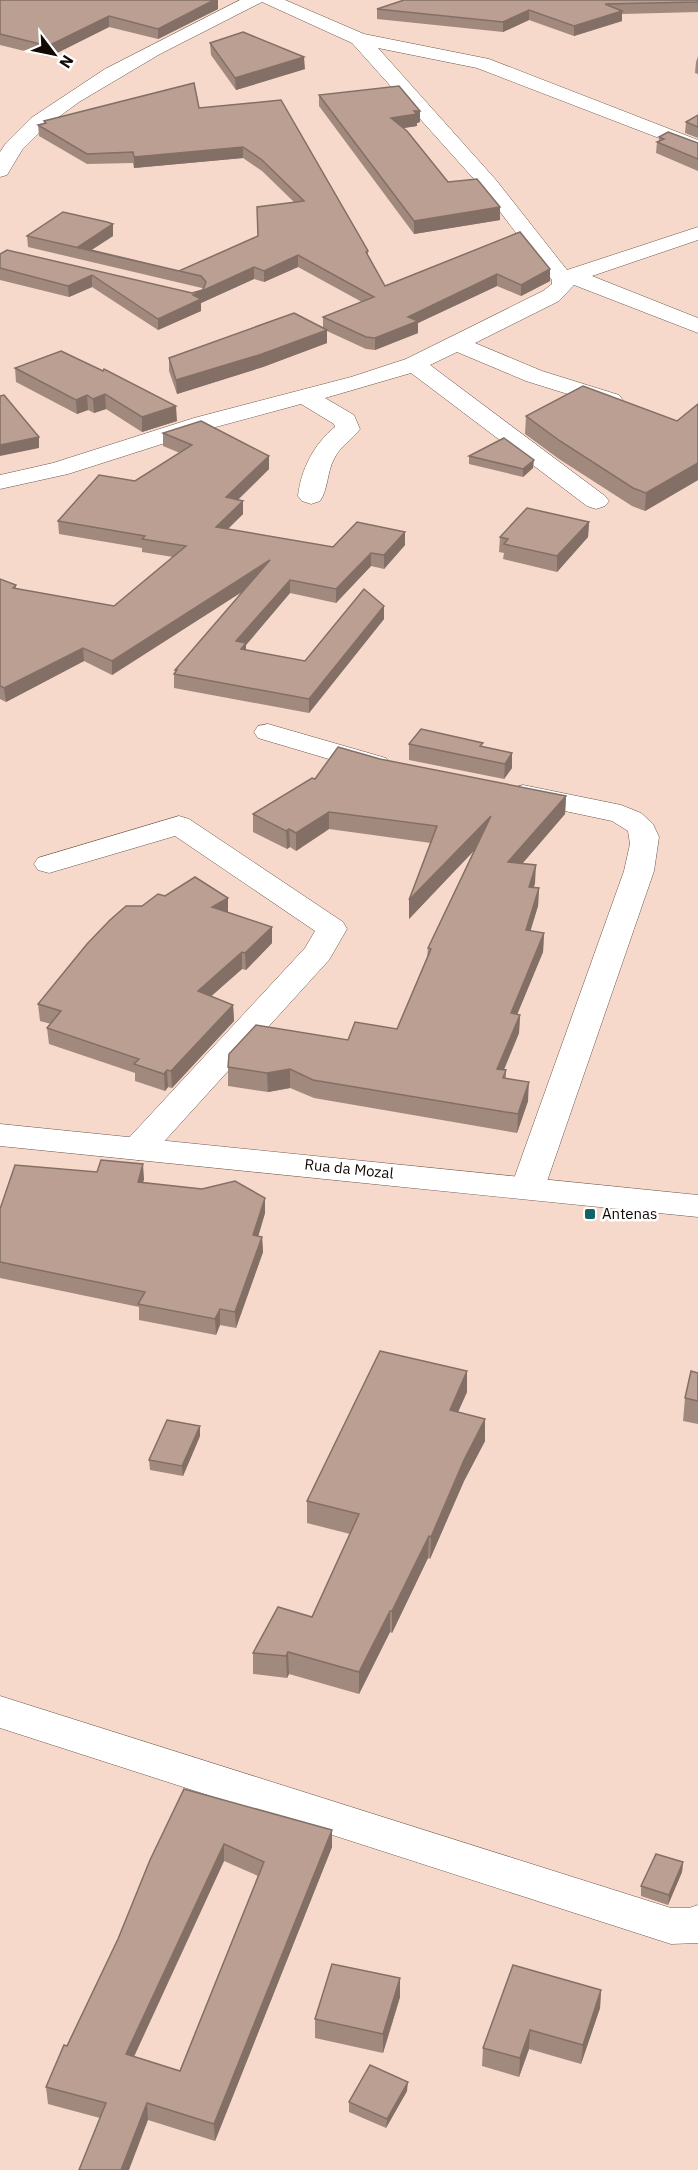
<svg xmlns="http://www.w3.org/2000/svg" width="698" height="2170" font-family="'IBM Plex Sans',sans-serif">
  <rect width="100%" height="100%" fill="#f6d9ca"/>
  <g fill="none" stroke-linecap="round" stroke-linejoin="round">
    <defs>
      <g id="minor">
        <path d="M240,0h45l79,34 125,25 209,81v13l-221,-85 -99,-20 118,132 71,90 131,-43v13l-106,36 106,42v15l-124,-48 -15,16 -84,42 67,28 77,24 4,5 -4,5 -8,2 -8,-2 -77,-24 -69,-29 -27,13 175,131 4,5 -4,5 -9,3 -9,-3 -176,-133 -86,25 29,17 6,14c-8,11 -20,17 -26,30 -7,13 -6,31 -14,42l-9,3 -9,-3 -4,-5c3,-27 16,-52 37,-69l-1,-3 -33,-20 -89,24 -144,46 -68,15v-14l53,-12 141,-45 157,-41 55,-18 137,-68 9,-7v-4l-70,-92 -130,-145 -90,-41 -102,52 -81,48 -34,25 -23,23 -15,25 -7,2v-25l6,-9 25,-25 74,-49z"/>
        <path d="M268,724l118,34 4,6 -4,6 -10,3 -118,-35 -4,-6 4,-6z"/>
        <path d="M523,785l98,20 20,8 12,11 6,13 -5,34 -109,316 -5,8 -12,3 -12,-3 -5,-8 113,-316 6,-27 -2,-13 -16,-10 -99,-21 -5,-6 5,-6z"/>
        <path d="M179,816l10,3 154,103 4,7 -18,31 -179,197 -12,3 -12,-3 -5,-8 5,-8 179,-193 10,-17 -140,-95 -126,37 -11,-3 -4,-6 4,-6z"/>
        <path d="M0,1696l671,212h18l9,-3v38l-27,1 -671,-216z"/>
      </g>
      <path id="major" d="M0,1124l698,71v22l-698,-71z"/>
    </defs>
    <use href="#minor" stroke="#6f564a" stroke-width="1"/>
    <use href="#major" stroke="#6f564a" stroke-width="1"/>
    <use href="#minor" fill="#fff" fill-rule="evenodd"/>
    <use href="#major" fill="#fff" fill-rule="evenodd"/>
  </g>
  <g fill="#a1897e" fill-rule="evenodd">
    <path d="M0,0h218v9l-60,30 -49,-12 -60,30 -49,-12z"/>
    <path d="M698,0v12l-76,2v7l-48,15 -45,-16 -26,12 -126,-13v-10z"/>
    <path d="M210,43l95,26 -69,21 -25,-35z"/>
    <path d="M698,56v18l-3,-1 1,-11z"/>
    <path d="M319,95l101,16v11l-3,1v3l-14,2 45,54 52,25v13l-86,14 -95,-128z"/>
    <path d="M281,100l87,151v5l17,30 135,-54 30,49 -29,15 -24,-10 -79,37v10l-43,17 -9,-1 -39,-18v12l-64,24 -86,27 -8,-23v-13l154,-31v-10l39,-15 -64,-35 -34,15 -10,-3 -53,24v8l-43,19 -66,-43 -23,10 -69,-17v-26l192,39 11,-4 -1,-1 -174,-41 -1,-11 86,-12v12l-22,14 88,21 79,-35 36,-34 -32,-31 -19,-13 -109,10 -1,-5 -46,1 -48,-28 -1,-11 6,-2v-2l155,-13z"/>
    <path d="M698,115v23l-13,-5 1,-11z"/>
    <path d="M659,137l39,6v28l-42,-18 1,-11 2,-1z"/>
    <path d="M61,351l116,70 -35,11 -36,-23 -12,4 -6,-3 -11,4 -61,-32 -1,-14z"/>
    <path d="M698,404v76l-53,31 -13,-5 -73,-47 -34,-25 1,-18 151,5z"/>
    <path d="M163,433l106,36 -31,31 5,14 -16,15 106,18 72,-15v13l-21,24 -13,-3 -35,37 -46,-10 -44,52v5l59,11 79,-55v13l-75,94 -135,-25v-14l1,-2v-2l68,-79 -131,84 -28,-14 -78,41 -6,-3v-120l16,6v4l98,17 59,-49 -31,-5v-4l-83,-14 -1,-13 77,-40 45,-28 -17,-7z"/>
    <path d="M469,456l64,12 -10,9 -54,-13z"/>
    <path d="M589,522l-1,15 -31,35 -54,-13 1,-6 -5,-1 1,-15z"/>
    <path d="M409,744l74,3 29,6v15l-8,11 -95,-19z"/>
    <path d="M380,759l186,37 -1,18 -43,50 13,19 -1,4 5,1 -1,18 -8,25 14,2 -1,19 -26,62 3,1 -1,18 -15,37h2v9l22,22 -11,32 -203,-35 -24,-10 -22,4 -40,-6v-19l169,-38 30,-72 1,-9 46,-98 -65,69 22,-76 -102,-14 -33,22 -6,-4 -3,2 -34,-17v-18l62,-35z"/>
    <path d="M165,896l63,16 44,31 -26,27 -4,-1 -31,27 22,9 1,16 -62,67 -4,-1 -3,4 -30,-10v-8l-86,-29 -2,-16 4,-4 -11,-3 -2,-17 104,-98z"/>
    <path d="M144,1179l-1,3 122,31 -7,23 4,1 1,15 -27,76 -16,-3 -4,10 -77,-15v-13l-139,-29v-69z"/>
    <path d="M698,1373v51l-15,-3 2,-23z"/>
    <path d="M467,1392l-9,20 27,7v22l-21,40 -34,78 -2,-1 -36,75 -2,-1 -31,62 -70,-20 -2,4 -34,-4v-21l59,-36 38,-83 -43,-11v-22z"/>
    <path d="M200,1436l-17,40 -33,-6 -1,-10z"/>
    <path d="M184,1789l148,41v17l-117,294 -67,-21 -48,-2 -52,-14 -2,-17 21,-41 51,-107zM224,1861l34,15 -78,195 -46,-14z"/>
    <path d="M683,1862l-1,10 -14,33 -27,-9v-10z"/>
    <path d="M601,1990l-1,18 -19,56 -52,-15 -10,28 -37,-11 1,-18z"/>
    <path d="M400,1997l-17,56 -68,-15v-19z"/>
    <path d="M407,2091l-21,37 -37,-16v-10z"/>
  </g>
  <g fill="#836f66">
    <path d="M214,0h4v9l-60,30v-10z"/>
    <path d="M529,10v10l-26,12v-10z"/>
    <path d="M622,11v10l-48,15v-10z"/>
    <path d="M109,16v11l-60,30 -1,-11z"/>
    <path d="M304,57l1,12 -69,21 -1,-12z"/>
    <path d="M414,111h6v11l-3,1v3l-26,4v-12z"/>
    <path d="M243,147v11l-109,10v-11z"/>
    <path d="M500,207v13l-86,14v-13z"/>
    <path d="M113,224v12l-23,15 -12,-4z"/>
    <path d="M298,255v12l-34,15v-11z"/>
    <path d="M254,267v12l-53,24v8l-43,19v-11l35,-24z"/>
    <path d="M550,269v12l-29,15v-11z"/>
    <path d="M497,274v12l-79,37v10l-43,17v-12l33,-21z"/>
    <path d="M92,275v12l-23,10 -1,-11z"/>
    <path d="M327,330v13l-64,24 -86,27 -1,-14z"/>
    <path d="M105,394l1,15 -12,4 -1,-14z"/>
    <path d="M87,395l1,15 -11,4 -1,-14z"/>
    <path d="M176,406l1,15 -35,11v-15z"/>
    <path d="M39,437v11l-39,8v-11z"/>
    <path d="M269,456v13l-42,41 -1,-13z"/>
    <path d="M534,460l-1,8 -10,9v-8z"/>
    <path d="M698,463v17l-53,31 1,-18z"/>
    <path d="M243,501v13l-27,27v-14z"/>
    <path d="M589,522l-1,15 -31,35v-16z"/>
    <path d="M405,532v13l-21,24v-14z"/>
    <path d="M371,553v13l-35,37v-14z"/>
    <path d="M270,560v14l-158,101v-14z"/>
    <path d="M290,580v13l-44,52v12l-10,-16z"/>
    <path d="M384,606v13l-75,94v-14z"/>
    <path d="M83,648l1,13 -78,41 -2,-14z"/>
    <path d="M512,753v15l-8,11 1,-15z"/>
    <path d="M566,796l-1,18 -57,66v-18z"/>
    <path d="M329,812v17l-33,22v-18z"/>
    <path d="M491,816l-1,18 -81,85v-19z"/>
    <path d="M289,829l1,18 -3,2 -1,-18z"/>
    <path d="M536,865l-1,18 -7,22 1,-18z"/>
    <path d="M539,888l-1,18 -13,43 1,-19z"/>
    <path d="M228,898v16l-16,-7z"/>
    <path d="M272,927v16l-26,27 -1,-17z"/>
    <path d="M544,933l-1,19 -33,80 1,-19z"/>
    <path d="M242,952v17l-44,39v-17z"/>
    <path d="M233,1005l1,16 -62,67 -1,-17z"/>
    <path d="M520,1015l-1,18 -23,55 1,-19z"/>
    <path d="M290,1069v19l-22,4 -1,-19z"/>
    <path d="M167,1070l1,17 -3,4 -1,-17z"/>
    <path d="M529,1082l-1,19 -11,32 1,-19z"/>
    <path d="M143,1164l1,15 -5,18 -1,-15z"/>
    <path d="M265,1198v15l-11,38 -1,-16z"/>
    <path d="M262,1237l1,15 -27,76 -1,-16z"/>
    <path d="M220,1309v16l-4,10 -1,-16z"/>
    <path d="M467,1371v21l-18,40 1,-22z"/>
    <path d="M485,1419v22l-21,40 -34,78 1,-22 33,-77z"/>
    <path d="M200,1426v10l-17,40 -1,-10z"/>
    <path d="M429,1536l-1,22 -36,75v-22z"/>
    <path d="M390,1611v21l-31,62v-22z"/>
    <path d="M288,1652l1,22 -2,4 -1,-22z"/>
    <path d="M332,1830v17l-117,294 -1,-17z"/>
    <path d="M224,1844v17l-97,210 -1,-17z"/>
    <path d="M683,1862l-1,10 -14,33 1,-10z"/>
    <path d="M400,1978v19l-17,56v-19z"/>
    <path d="M601,1990l-1,18 -19,56 2,-19z"/>
    <path d="M530,2030l-1,19 -10,28 1,-19z"/>
    <path d="M408,2082l-1,9 -21,37 1,-9z"/>
    <path d="M147,2103l1,17 -19,50h-8z"/>
  </g>
  <g fill="#bb9f92" stroke="#836f66" stroke-width="1.5" fill-rule="evenodd">
    <path d="M0,0h214l-56,29 -49,-13 -61,30 -48,-12z"/>
    <path d="M404,0h294v2l-93,2 17,7 -48,15 -45,-16 -26,12 -126,-13z"/>
    <path d="M243,32l61,25 -69,21 -25,-35z"/>
    <path d="M194,83l5,25 82,-8 87,151 -2,1 19,34 135,-54 30,37 -29,16 -24,-11 -89,43 10,4 -43,17 -9,-1 -43,-20 51,-20 -76,-42 -34,16 -10,-4 -61,28 8,4 -43,20 -66,-44 -24,11 -68,-18v-14l7,-4 185,43 11,-3 3,-8 -5,-6 -174,-40 36,-24 44,10 6,2 -35,23 101,24 79,-35 -1,-29 47,-6 -42,-41 -19,-13 -109,10 -1,-5 -46,2 -49,-29 8,-2 -2,-2z"/>
    <path d="M399,86l21,25h-6l3,3 -26,4 16,13 41,51 29,-3 23,28 -86,14 -95,-126z"/>
    <path d="M698,115v12l-12,-5z"/>
    <path d="M668,132l30,11v16l-41,-17 7,-3 -5,-2z"/>
    <path d="M294,313l33,17 -65,24 -86,26 -7,-22z"/>
    <path d="M61,351l42,20 1,-2 72,37 -34,11 -37,-23 -12,5 -6,-4 -11,5 -61,-32z"/>
    <path d="M583,386l94,35 21,-17v59l-52,30 -13,-5 -73,-47 -34,-25z"/>
    <path d="M4,395l35,42 -39,8v-49z"/>
    <path d="M201,421l68,35 -43,41 17,4 -27,26 117,20 24,-25 48,10 -21,23 -13,-2 -35,36 -46,-9 -54,61 10,2 -5,6 64,12 59,-72 20,17 -75,93 -135,-25 3,-4h-2l95,-110 -158,101 -29,-13 -79,40 -4,-2v-107l16,6 -3,3 101,18 72,-60 -44,-7 3,-3 -87,-15 41,-46 36,6 57,-36 -29,-12z"/>
    <path d="M504,438l30,22 -11,9 -54,-13z"/>
    <path d="M527,508l62,14 -32,34 -53,-12 4,-5 -8,-2z"/>
    <path d="M421,729l62,14 -3,3 32,7 -7,11 -96,-20z"/>
    <path d="M338,747l42,12 186,37 -58,66 28,3 -7,22 10,1 -13,42 18,3 -33,80 9,2 -23,54 9,1 -3,8 26,4 -11,32 -205,-34 -23,-11 -23,4 -39,-6 1,-13 27,-29 92,15 7,-18 42,7 34,-80 -3,-1 63,-132 -82,84 28,-74 -108,-14 -33,21 -7,-4 -3,2 -33,-17 59,-36 3,1z"/>
    <path d="M195,877l33,21 -16,9 60,20 -27,26 -3,-1 -44,39 35,14 -62,66 -4,-1 -3,4 -30,-10 5,-5 -92,-31 14,-17 -23,-7 49,-60 23,-24 16,-14h16l16,-12 7,2z"/>
    <path d="M101,1160l42,4 -5,18 64,7 33,-8 30,17 -12,37 9,2 -27,75 -15,-3 -5,10 -77,-15 7,-12 -145,-30v-53l15,-44 82,7z"/>
    <path d="M380,1351l87,20 -17,39 35,9 -21,41 -33,77 -2,-1 -37,75h-2l-31,61 -71,-20 -2,4 -33,-3 25,-46 34,10 47,-103 -52,-13z"/>
    <path d="M691,1371l7,2v28l-13,-3z"/>
    <path d="M167,1420l33,6 -18,40 -33,-6z"/>
    <path d="M184,1789l148,41 -118,294 -67,-21 -26,67h-42l27,-67 -60,-16 18,-42 3,1 51,-107 32,-79zM224,1844l40,18 -84,209 -54,-17z"/>
    <path d="M656,1854l27,8 -14,33 -28,-9z"/>
    <path d="M332,1964l68,14 -17,56 -68,-15z"/>
    <path d="M513,1965l88,25 -18,55 -53,-15 -10,28 -37,-10z"/>
    <path d="M370,2065l38,17 -21,37 -38,-17z"/>
  </g>
  <rect fill="#136365" stroke="#fff" stroke-width="2" x="584" y="1208" width="12" height="12" rx="3"/>
  <g text-anchor="middle" stroke-width="5" stroke-linejoin="round" paint-order="stroke">
    <g font-size="15" fill="#120905" stroke="#fff">
      <text transform="translate(349 1169) rotate(6)" y="5">Rua da Mozal</text>
    </g>
    <g font-size="15" fill="#120905" stroke="#fff" text-anchor="start">
      <text x="602" y="1219">Antenas</text>
    </g>
  </g>
  <g transform="translate(54 54) rotate(122)" stroke="#ffffff" stroke-width="4.5" paint-order="stroke">
  <path d="M0-4.5L10 22L0 15L-10 22Z" fill="#120905"/>
  <text y="-9" font-size="16" font-weight="bold" text-anchor="middle" fill="#120905">N</text>
  </g>
</svg>
